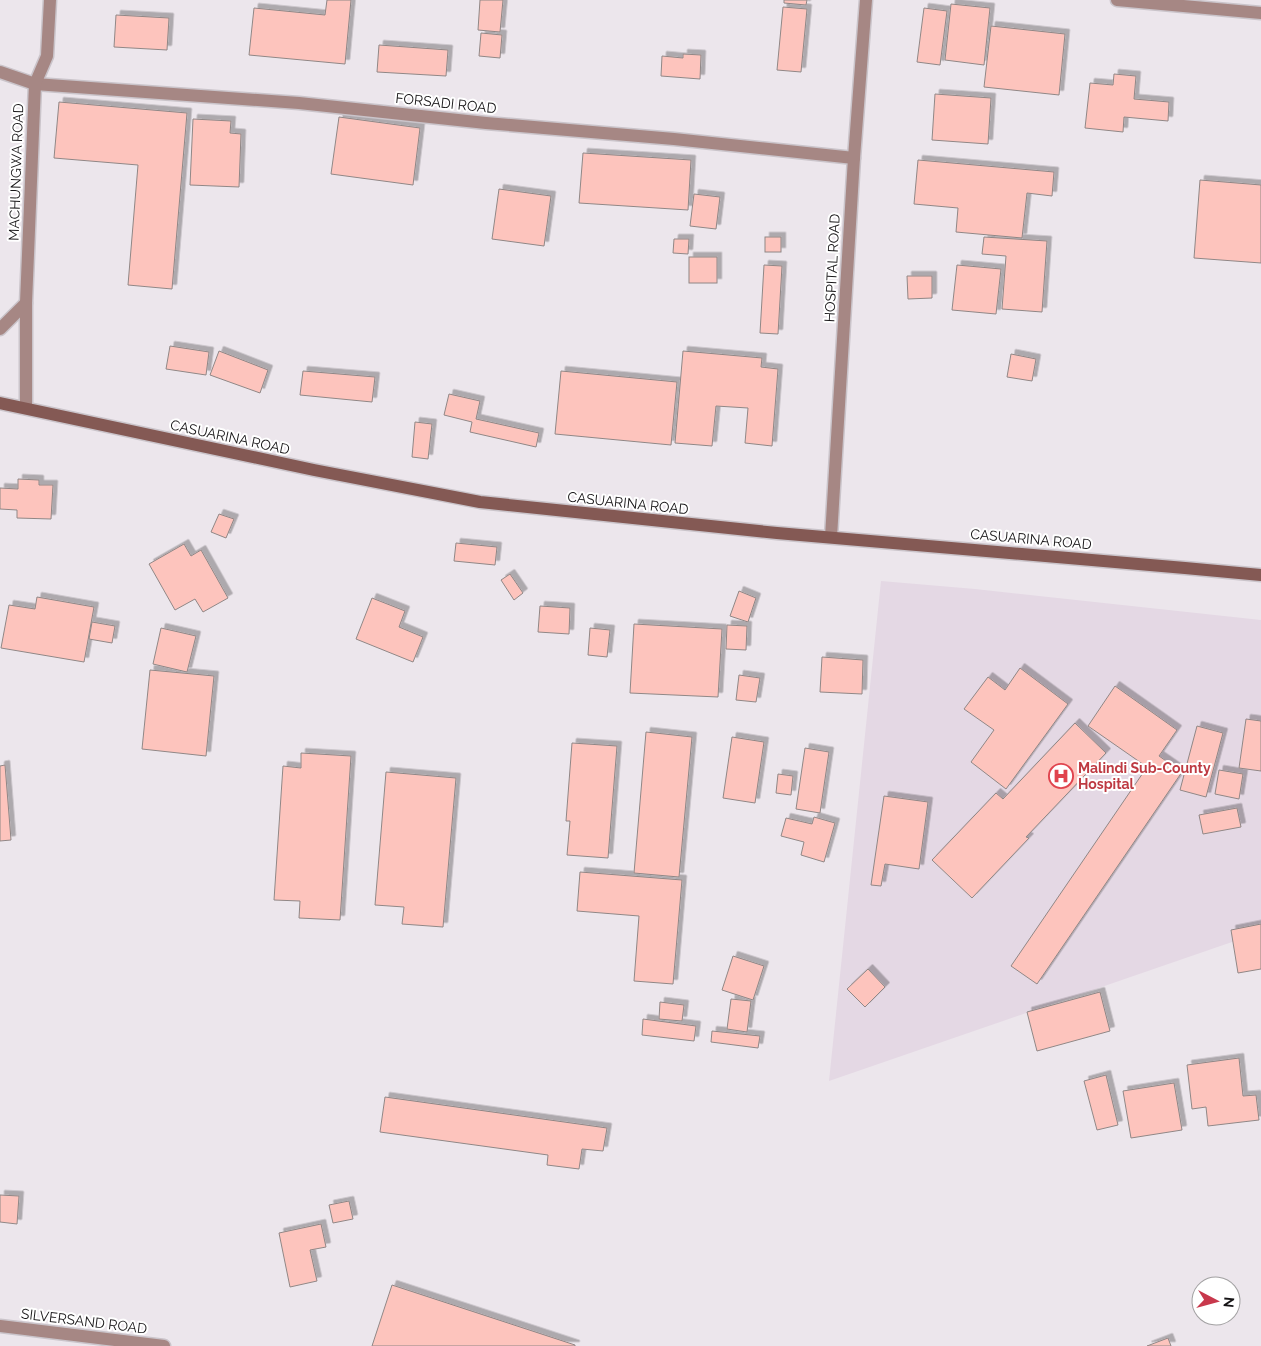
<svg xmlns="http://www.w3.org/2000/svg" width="1261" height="1346" font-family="Raleway,sans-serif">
  <defs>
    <filter id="shadow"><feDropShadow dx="4.5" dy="-4.5" stdDeviation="0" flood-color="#0004"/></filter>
  </defs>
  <rect width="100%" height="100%" fill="#ece6ec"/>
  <path fill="#e4d8e4" d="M881,581l94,8 286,31v312l-432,149z"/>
  <g fill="#fdc4bd" stroke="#908786" filter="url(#shadow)">
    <path d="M327,0h24l-6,64 -96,-9 5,-47 71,7z"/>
    <path d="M480,0h23l-3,32 -22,-2z"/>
    <path d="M784,0h23l-1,5 -22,-2z"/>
    <path d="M951,4l39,4 -6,57 -39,-5z"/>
    <path d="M783,7l24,2 -6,63 -24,-2z"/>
    <path d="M924,8l23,3 -7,54 -23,-3z"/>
    <path d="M116,15l53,3 -2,32 -53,-3z"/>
    <path d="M991,26l74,8 -6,61 -75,-8z"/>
    <path d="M481,33l21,2 -2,23 -21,-2z"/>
    <path d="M379,45l69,5 -2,26 -69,-4z"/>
    <path d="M683,54l18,1 -1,24 -39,-3 1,-20 21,2z"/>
    <path d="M1114,74l22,2 -2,23 35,3 -1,19 -44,-4 -1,15 -38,-4 5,-45 23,2z"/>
    <path d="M935,94l56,4 -3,46 -56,-4z"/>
    <path d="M59,102l128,11 -15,176 -44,-4 10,-120 -84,-7z"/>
    <path d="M339,117l81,11 -7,57 -82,-11z"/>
    <path d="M193,119l38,2 -1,12 11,1 -2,53 -49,-2z"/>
    <path d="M583,153l108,7 -3,50 -109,-7z"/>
    <path d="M918,160l136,12 -2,24 -25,-3 -5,45 -66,-6 2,-24 -44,-4z"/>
    <path d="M1200,180l61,5v78l-67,-5z"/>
    <path d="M499,189l52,7 -7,50 -52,-7z"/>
    <path d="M694,194l26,3 -4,32 -26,-3z"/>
    <rect x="765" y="237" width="16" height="15"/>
    <path d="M984,237l63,4 -5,71 -40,-3 4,-53 -24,-2z"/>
    <path d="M674,239h15l-1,15 -15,-1z"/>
    <rect x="689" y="257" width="28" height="26"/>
    <path d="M764,265l18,1 -4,68 -18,-1z"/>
    <path d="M957,265l44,4 -5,45 -44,-4z"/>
    <path d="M907,276h25v22l-24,1z"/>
    <path d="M170,346l39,6 -3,23 -40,-6z"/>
    <path d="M219,351l49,19 -8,23 -50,-18z"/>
    <path d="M683,351l79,7 -1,9 17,2 -6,77 -27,-3 3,-35 -32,-2 -4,40 -37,-3z"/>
    <path d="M1011,354l25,5 -4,22 -25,-4z"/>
    <path d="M303,371l72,6 -3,25 -72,-7z"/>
    <path d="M561,371l116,11 -6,63 -116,-11z"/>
    <path d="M449,394l31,7 -4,18 63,14 -3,14 -66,-15 2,-10 -28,-7z"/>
    <path d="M415,422l17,2 -4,35 -16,-2z"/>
    <path d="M18,479l21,1v5h14l-2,34 -34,-1v-8l-17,-1v-21l18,1z"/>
    <path d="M219,514l15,5 -8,19 -15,-6z"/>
    <path d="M456,543l41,4 -2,18 -41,-4z"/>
    <path d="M184,544l7,12 10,-6 27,48 -25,14 -8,-13 -20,11 -26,-46z"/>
    <path d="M510,574l13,19 -9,7 -13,-20z"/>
    <path d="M739,591l17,7 -8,24 -18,-6z"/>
    <path d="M37,597l57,10 -10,55 -83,-14 8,-43 26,4z"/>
    <path d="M372,598l33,13 -6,16 24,10 -10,25 -57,-23z"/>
    <path d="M540,606l30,2 -1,26 -31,-2z"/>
    <path d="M92,622l23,4 -3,17 -23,-4z"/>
    <path d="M634,624l88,5 -4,68 -88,-4z"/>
    <path d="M727,625l20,1 -1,24 -20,-1z"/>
    <path d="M161,628l35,8 -9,36 -34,-8z"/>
    <path d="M590,628l20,2 -3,27 -19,-2z"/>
    <path d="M822,657l41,3 -1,34 -42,-2z"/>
    <path d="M1020,668l48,36 -62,85 -35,-27 23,-32 -30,-21 24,-32 17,13z"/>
    <path d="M150,670l64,6 -8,80 -64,-7z"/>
    <path d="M739,675l21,3 -4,24 -20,-2z"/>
    <path d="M1115,686l62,44 -18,26 23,16 -145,212 -26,-18 136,-199 -59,-41z"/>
    <path d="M1246,719l15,2v50l-22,-3z"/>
    <path d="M1075,723l31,30 -80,84 3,1 -57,60 -40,-38 64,-67 7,6z"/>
    <path d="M1197,726l26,7 -17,64 -26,-7z"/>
    <path d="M646,732l46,5 -13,140 -45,-4z"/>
    <path d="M732,737l32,5 -9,61 -32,-5z"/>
    <path d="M572,743l45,3 -9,112 -41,-3 3,-34h-4z"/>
    <path d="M805,748l24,4 -9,61 -24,-4z"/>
    <path d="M301,753l50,3 -11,164 -41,-2 1,-17 -26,-1 9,-134 18,2z"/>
    <path d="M5,765l6,75 -11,1v-75z"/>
    <path d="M1219,770l24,4 -4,25 -24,-5z"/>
    <path d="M386,772l70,6 -13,149 -41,-3 2,-17 -29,-2z"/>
    <path d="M778,774l15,2 -2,19 -15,-2z"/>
    <path d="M884,796l44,6 -9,67 -34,-5 -4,22 -10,-1z"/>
    <path d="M1237,808l4,19 -38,7 -4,-19z"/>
    <path d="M814,817l21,6 -11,39 -23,-7 3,-13 -23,-6 5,-18 26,6z"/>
    <path d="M580,872l102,8 -9,104 -39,-3 5,-65 -62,-5z"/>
    <path d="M1261,924v45l-23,4 -7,-43z"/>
    <path d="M733,956l31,10 -11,34 -31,-10z"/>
    <path d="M868,969l17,18 -20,20 -18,-18z"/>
    <path d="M1100,992l10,39 -73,20 -10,-39z"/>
    <path d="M731,999l20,2 -4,31 -20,-3z"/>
    <path d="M660,1002l24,3 -2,16 -23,-2z"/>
    <path d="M643,1019l53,7 -2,15 -52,-6z"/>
    <path d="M712,1031l48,5 -2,12 -47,-6z"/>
    <path d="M1239,1058l4,38 13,-1 3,25 -51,6 -2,-19 -14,2 -5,-44z"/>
    <path d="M1106,1075l12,50 -21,5 -13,-49z"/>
    <path d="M1174,1083l8,47 -51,8 -8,-47z"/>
    <path d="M385,1097l222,31 -4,23 -21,-2 -3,20 -32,-4 1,-10 -168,-23z"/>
    <path d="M0,1195l19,1 -2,28 -17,-2z"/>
    <path d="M349,1201l4,18 -20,4 -4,-18z"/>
    <path d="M321,1224l5,23 -16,3 7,31 -27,6 -11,-54z"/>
    <path d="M392,1285l183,60v1h-203z"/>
    <path d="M1168,1338l3,8h-24z"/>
  </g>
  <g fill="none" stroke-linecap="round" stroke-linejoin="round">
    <defs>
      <g id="street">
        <path d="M1117,0l144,13"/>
        <path d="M0,72l35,12 264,19 187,20 188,16 180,19"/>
        <path d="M0,329l26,-26"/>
        <path d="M26,408v-105l9,-219 12,-28 3,-56"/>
        <path d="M831,537l23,-379 12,-158"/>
        <path d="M0,1326l164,20"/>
      </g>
      <path id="secondary" d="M0,403l314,67 166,32 297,31 408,35 76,7"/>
    </defs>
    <use href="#street" stroke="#cac4ca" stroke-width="15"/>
    <use href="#secondary" stroke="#cac4ca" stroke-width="15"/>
    <use href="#street" stroke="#a68784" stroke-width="12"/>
    <use href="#secondary" stroke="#845954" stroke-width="12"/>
  </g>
  <defs>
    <symbol id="hospital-ring" viewBox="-11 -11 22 22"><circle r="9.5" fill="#fff" stroke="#e0444e" stroke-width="1.5"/><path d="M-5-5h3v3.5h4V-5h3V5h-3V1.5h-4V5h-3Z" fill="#e0444e"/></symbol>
  </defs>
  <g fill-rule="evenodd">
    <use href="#hospital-ring" x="1047" y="762" width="28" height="28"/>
  </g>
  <g text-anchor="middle" stroke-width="4" stroke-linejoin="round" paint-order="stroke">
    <g font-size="14" fill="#161416" stroke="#fff">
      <text transform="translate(446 103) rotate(6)" y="5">FORSADI ROAD</text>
      <text transform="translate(16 172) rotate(-88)" y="5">MACHUNGWA ROAD</text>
      <text transform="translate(832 268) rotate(-87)" y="5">HOSPITAL ROAD</text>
      <text transform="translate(230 437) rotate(12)" y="5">CASUARINA ROAD</text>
      <text transform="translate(628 503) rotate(6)" y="5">CASUARINA ROAD</text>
      <text transform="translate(1031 539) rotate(5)" y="5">CASUARINA ROAD</text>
      <text transform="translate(84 1321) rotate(7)" y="5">SILVERSAND ROAD</text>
    </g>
    <g font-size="14" font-weight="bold" fill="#be3a42" stroke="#fff" text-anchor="start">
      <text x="1078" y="773">Malindi Sub-County<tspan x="1078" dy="16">Hospital</tspan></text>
    </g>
  </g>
  <g transform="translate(1216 1301) rotate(96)"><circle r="24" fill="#ffffff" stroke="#a2a1a2"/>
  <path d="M0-4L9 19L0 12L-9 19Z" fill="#c8384c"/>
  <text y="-8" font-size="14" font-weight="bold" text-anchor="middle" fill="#161416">N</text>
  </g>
</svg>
